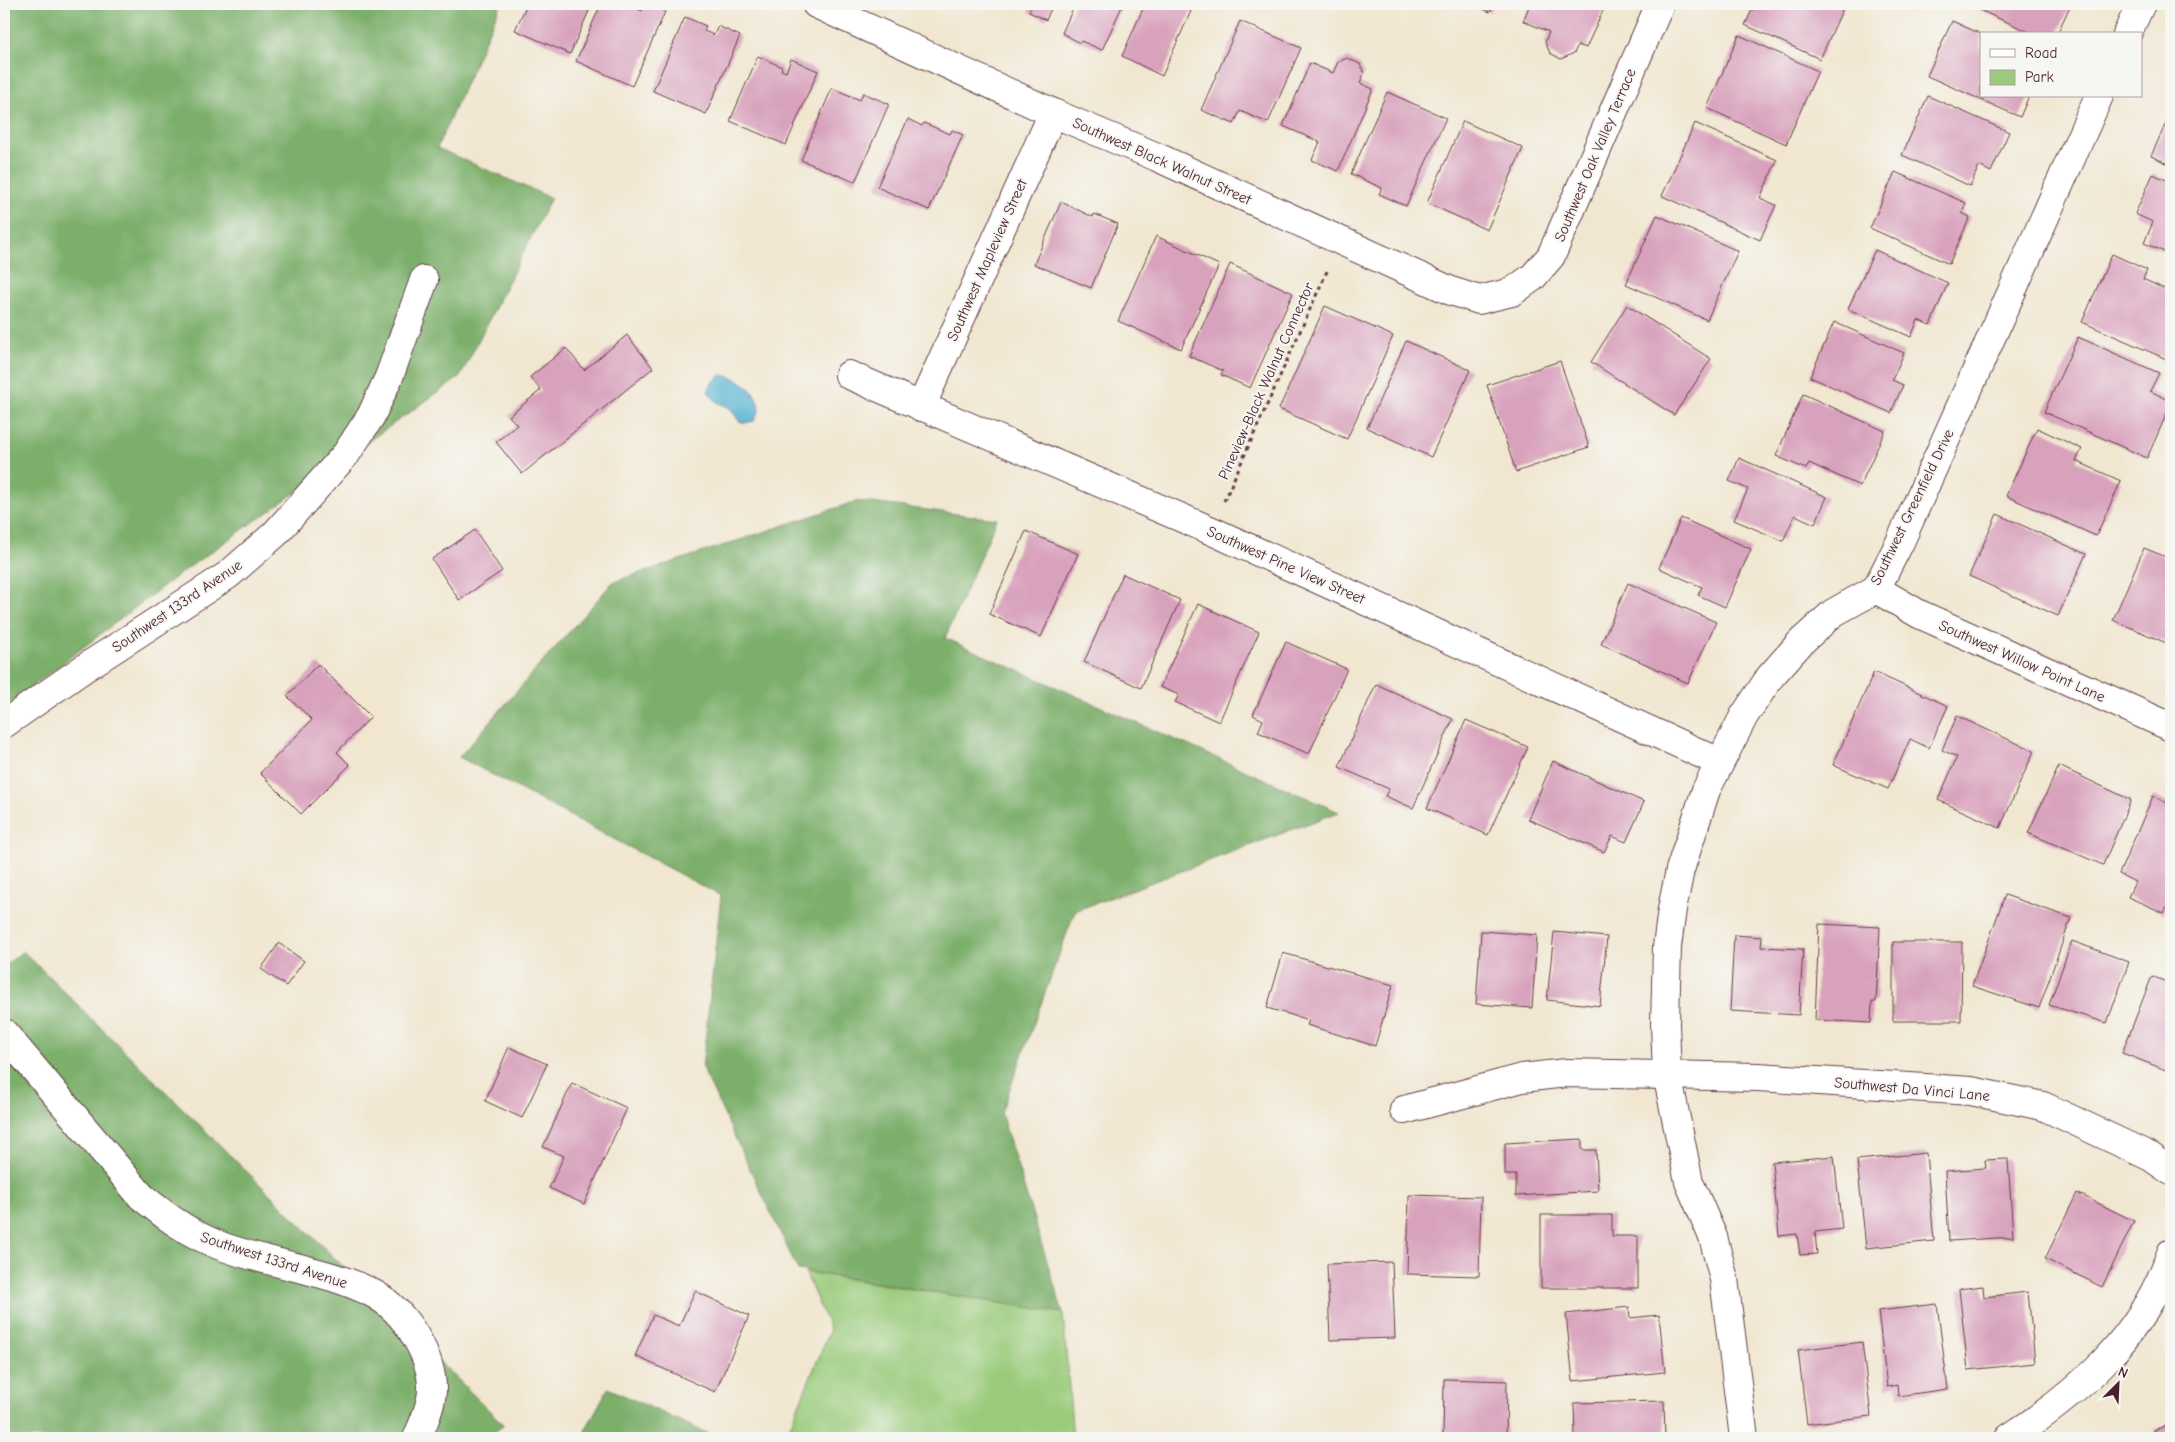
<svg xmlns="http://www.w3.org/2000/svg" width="2175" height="1442" font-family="'Comic Neue',sans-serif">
  <rect width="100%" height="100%" fill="#f6f6f2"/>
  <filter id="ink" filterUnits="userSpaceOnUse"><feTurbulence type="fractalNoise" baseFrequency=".02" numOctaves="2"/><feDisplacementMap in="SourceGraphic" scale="10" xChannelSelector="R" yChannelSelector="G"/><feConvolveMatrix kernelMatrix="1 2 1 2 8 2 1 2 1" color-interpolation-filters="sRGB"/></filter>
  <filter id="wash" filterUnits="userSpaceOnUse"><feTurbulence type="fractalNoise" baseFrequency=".0096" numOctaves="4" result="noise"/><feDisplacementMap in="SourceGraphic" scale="20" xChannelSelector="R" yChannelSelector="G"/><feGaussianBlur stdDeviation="1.12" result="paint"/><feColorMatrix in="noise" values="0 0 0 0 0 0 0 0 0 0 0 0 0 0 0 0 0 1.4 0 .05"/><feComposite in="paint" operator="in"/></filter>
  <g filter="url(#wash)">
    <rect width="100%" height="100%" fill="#f1e7d1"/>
    <path fill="#9acb7a" stroke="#727552" d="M805,1272l258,41 10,125h-288l45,-108z"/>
    <g fill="#7baf6a" stroke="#62674a">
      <path d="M4,4h497l-64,144 114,50 -91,179 -282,198 -174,133z"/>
      <path d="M857,501l140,18 -52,119 394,174 -264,99 -74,202 62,200 -265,-43 -96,-202 19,-172 -262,-139 154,-175z"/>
      <path d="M23,951l481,474 -18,13h-482v-472z"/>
      <path d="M608,1388l109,50h-136z"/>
    </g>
    <path fill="#54b2d3" stroke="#4f687f" d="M721,375c18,2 35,14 39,33l-6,13 -9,2 -6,-2 -9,-13 -13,-6 -9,-10 3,-8z"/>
    <g id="blocks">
      <g fill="#d8a1bc">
        <path d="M527,4h65l-22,50 -55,-24z"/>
        <path d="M601,4h25l16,7 4,-7 19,8 -33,74 -56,-25z"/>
        <path d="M1026,4h27l-7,16 -17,-8 2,-6z"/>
        <path d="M1075,4h48l-21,46 -21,-9 -1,2 -18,-10z"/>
        <path d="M1145,4h30l16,7 -29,65 -40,-20z"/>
        <path d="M1471,4h23l-4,8z"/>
        <path d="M1530,4h76l-20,44 -8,-3 -4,8 -13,6 -11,-6 -5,-11 4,-10 -26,-11z"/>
        <path d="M1755,4h90l-25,55 -75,-34z"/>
        <path d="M1966,4h105l-14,30h-23z"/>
        <path d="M685,17l21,9 -2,5 10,4 4,-9 22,10 -34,78 -53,-23z"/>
        <path d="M1240,21l61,27 -33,75 -28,-12 -6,13 -33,-14z"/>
        <path d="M1952,21l29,13v62h48l-9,21 -93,-41z"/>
        <path d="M1739,35l79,36 -32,73 -79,-36z"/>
        <path d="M758,56l24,11 -1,3 5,2 5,-13 27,12 -32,74 -56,-24z"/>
        <path d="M1347,58l13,6 4,9 -4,10 13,6 -35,82 -26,-11 8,-18 -37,-16 27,-63 23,10 5,-11z"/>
        <path d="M832,88l28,12 3,-7 26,11 -34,78 -54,-22z"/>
        <path d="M1387,92l59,26 -40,88 -27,-12 3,-6 -31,-14z"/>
        <path d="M1928,96l81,36 -18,40 -12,-6 -9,20 -68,-31z"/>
        <path d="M2171,112v53l-20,-9z"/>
        <path d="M908,119l14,7 2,-3 26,11 2,-4 11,5 -34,75 -52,-23z"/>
        <path d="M1463,121l60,27 -36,82 -60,-27z"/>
        <path d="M1695,123l82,37 -17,38 16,7 -16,35 -98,-44z"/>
        <path d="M1895,172l71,31 -4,10 8,4 -21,47 -79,-36z"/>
        <path d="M2153,174l18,8v73l-27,-12 9,-21 -18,-8z"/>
        <path d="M1061,202l32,15 1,-3 24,10 -27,64 -57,-24z"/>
        <path d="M1657,215l81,36 -31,69 -81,-36z"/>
        <path d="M1156,236l63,29 -38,84 -63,-28z"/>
        <path d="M1875,250l73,33 -18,42 -12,-5 -7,17 -63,-28z"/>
        <path d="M2112,254l35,16 -4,9 28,13v69l-89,-39z"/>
        <path d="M1230,264l63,29 -43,95 -29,-13 2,-4 -34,-15z"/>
        <path d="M1627,305l84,54 -37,56 -83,-53z"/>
        <path d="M1325,306l68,30 -46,103 -68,-30z"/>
        <path d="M1834,322l70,31 -12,27 11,5 -12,28 -81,-36z"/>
        <path d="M627,335l26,33 -131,106 -26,-32 21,-17 -8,-9 32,-26 -11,-13 36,-29 18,22z"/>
        <path d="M2078,337l81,36 -9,18 21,10v3l-24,54 -103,-46z"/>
        <path d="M1406,341l64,29 -39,87 -64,-29z"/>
        <path d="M1560,361l29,86 -73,25 -29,-87z"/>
        <path d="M1803,394l82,37 -25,55 -51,-23 -3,6 -30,-13z"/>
        <path d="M2037,428l45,21 -6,12 45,20 -25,55 -90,-40z"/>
        <path d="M1739,458l88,39 -12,27 -20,-9 -12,26 -49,-21 14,-31 -19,-8z"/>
        <path d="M1997,514l89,40 -28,62 -89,-40z"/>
        <path d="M1681,518l70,31 -26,58 -27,-12 4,-8 -43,-19z"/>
        <path d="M475,530l27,41 -43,29 -27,-41z"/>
        <path d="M1026,531l52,23 -37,83 -52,-23z"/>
        <path d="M2144,548l27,11v86l-58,-25z"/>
        <path d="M1123,574l57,26 -39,88 -57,-26z"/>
        <path d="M1628,583l88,39 -28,61 -87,-39z"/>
        <path d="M1198,604l61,28 -40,90 -44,-20 4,-7 -19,-8z"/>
        <path d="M1286,642l61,27 -38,85 -51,-22 5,-12 -10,-5z"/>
        <path d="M318,664l53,53 -34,35 13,13 -49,49 -41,-41 52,-53 -25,-24z"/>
        <path d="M1874,672l74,34 -19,42 -19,-9 -22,50 -55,-24z"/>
        <path d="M1376,684l77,35 -40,89 -28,-12 4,-7 -50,-22z"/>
        <path d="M1957,716l77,35 -34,77 -62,-28 19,-43 -15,-7z"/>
        <path d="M1466,720l62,27 -40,88 -61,-27z"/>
        <path d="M1553,761l91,41 -18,40 -14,-6 -8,16 -76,-33z"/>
        <path d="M2059,766l72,34 -28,65 -75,-32z"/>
        <path d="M2153,796l18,9v93l-7,15 -36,-16 7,-15 -16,-8z"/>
        <path d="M2005,895l66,23 -32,90 -67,-22z"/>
        <path d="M1819,924l61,3 -4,75h-4l-1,21 -56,-3z"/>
        <path d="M1481,931l56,4 -5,73 -56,-4z"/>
        <path d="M1554,932l53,5 -7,69 -53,-6z"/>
        <path d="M1734,935l28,2 -1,10 42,2 -4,66 -69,-4z"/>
        <path d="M2072,941l57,21 -22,61 -58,-18z"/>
        <path d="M1893,942h69l-1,79h-68z"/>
        <path d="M279,943l25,18 -18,25 -25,-17z"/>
        <path d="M1283,953l110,32 -18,61 -68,-21 2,-5 -42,-12z"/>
        <path d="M2152,976l19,8v88l-49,-19z"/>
        <path d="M509,1047l38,17 -25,54 -37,-17z"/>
        <path d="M572,1083l55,25 -43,96 -35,-16 15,-32 -21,-9z"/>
        <path d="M1582,1139v11h14l2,41 -82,5v-21h-11v-32z"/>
        <path d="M1926,1153l8,88 -68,7 -9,-88z"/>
        <path d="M1834,1156l8,73 -27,3 2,22 -17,1 -3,-21 -18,2 -7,-74z"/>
        <path d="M2008,1159l5,78 -64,4 -4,-70 41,-3 -1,-8z"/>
        <path d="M2077,1193l57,28 -32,66 -57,-28z"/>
        <path d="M1409,1195l72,2 -2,79 -72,-2z"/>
        <path d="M1541,1215h71v21h26v52h-97z"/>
        <path d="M1392,1262l3,76 -65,2 -3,-76z"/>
        <path d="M1983,1286l1,11 44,-5 7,71 -67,7 -9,-81z"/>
        <path d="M695,1291l54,25 -34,76 -80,-36 18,-41 26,11z"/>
        <path d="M1937,1304l11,85 -50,7 -1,-11 -10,2 -9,-76z"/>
        <path d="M1629,1307l1,11 29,-3 6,57 -92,9 -7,-67z"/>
        <path d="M1862,1342l9,74 -64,8 -9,-74z"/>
        <path d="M1444,1379l63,2 -1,57h-63z"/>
        <path d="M1664,1401l1,37h-90l-1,-35z"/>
        <path d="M2171,1424v14h-14l-3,-8z"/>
      </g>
    </g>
  </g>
  <g filter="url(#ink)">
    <use href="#blocks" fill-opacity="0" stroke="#633d44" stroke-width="1"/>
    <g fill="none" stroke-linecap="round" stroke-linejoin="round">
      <defs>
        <g id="minor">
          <path d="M816,4l237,109 104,44 294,134 28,9 33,-8 21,-15 18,-21 109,-252"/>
          <path d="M2127,34l14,-30"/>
          <path d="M849,375l363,156 507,231"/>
          <path d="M921,407l132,-294"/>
          <path d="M1876,589l43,25 252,113"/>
          <path d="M4,724l79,-55 145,-94 47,-41 71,-80 25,-38 18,-39 35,-97"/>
          <path d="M4,1033l137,163c25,21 50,39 80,50 48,18 108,24 153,48 31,17 59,62 58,97 -1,16 -9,33 -15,47"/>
          <path d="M1404,1110l118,-32 44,-5 192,4 213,14 72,15 108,51 20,14"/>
          <path d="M1744,1438l-20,-159 -11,-42 -24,-55 -22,-108 -2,-50 2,-77 5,-38 8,-39 26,-80 38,-74 26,-39 31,-35 32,-29 43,-24 24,-47 199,-446"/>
          <path d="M2009,1438c70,-45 135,-103 162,-185"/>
        </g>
      </defs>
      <use href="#minor" stroke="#633d44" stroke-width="30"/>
      <path stroke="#633d44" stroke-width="3" stroke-dasharray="4 4" stroke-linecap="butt" d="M1224,501l104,-232"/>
      <use href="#minor" stroke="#fff" stroke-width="28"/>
    </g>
  </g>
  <g text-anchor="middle" stroke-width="4" stroke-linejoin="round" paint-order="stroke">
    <g font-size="15" fill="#4a1f2b" stroke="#f6f6f2">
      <text transform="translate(1595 155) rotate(-67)" y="5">Southwest Oak Valley Terrace</text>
      <text transform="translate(1162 161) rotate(24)" y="5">Southwest Black Walnut Street</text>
      <text transform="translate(987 260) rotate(-66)" y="5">Southwest Mapleview Street</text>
      <text transform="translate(1266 381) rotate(-66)" y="5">Pineview-Black Walnut Connector</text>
      <text transform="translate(1912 507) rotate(-64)" y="5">Southwest Greenfield Drive</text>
      <text transform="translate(1286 565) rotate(24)" y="5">Southwest Pine View Street</text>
      <text transform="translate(177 606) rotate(-34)" y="5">Southwest 133rd Avenue</text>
      <text transform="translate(2022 661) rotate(24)" y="5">Southwest Willow Point Lane</text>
      <text transform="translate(1912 1089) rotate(5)" y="5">Southwest Da Vinci Lane</text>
      <text transform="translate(274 1260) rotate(18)" y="5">Southwest 133rd Avenue</text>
    </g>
  </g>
  <rect width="2175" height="1442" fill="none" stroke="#f6f6f2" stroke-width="20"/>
  <rect x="1980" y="32" width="162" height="65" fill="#f6f6f2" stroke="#b1a0a2"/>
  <rect x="1990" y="49" width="25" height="8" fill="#ffffff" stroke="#b1a0a2"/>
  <text x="2025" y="58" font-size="15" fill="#4a1f2b">Road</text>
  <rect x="1990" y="70" width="25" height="15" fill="#9acb7a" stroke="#b1a0a2"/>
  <text x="2025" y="82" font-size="15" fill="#4a1f2b">Park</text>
  <g transform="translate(2118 1384) rotate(24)" stroke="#f6f6f2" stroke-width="4" paint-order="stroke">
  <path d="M0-4L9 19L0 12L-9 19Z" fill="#4a1f2b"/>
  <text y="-8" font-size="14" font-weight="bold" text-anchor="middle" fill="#4a1f2b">N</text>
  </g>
</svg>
